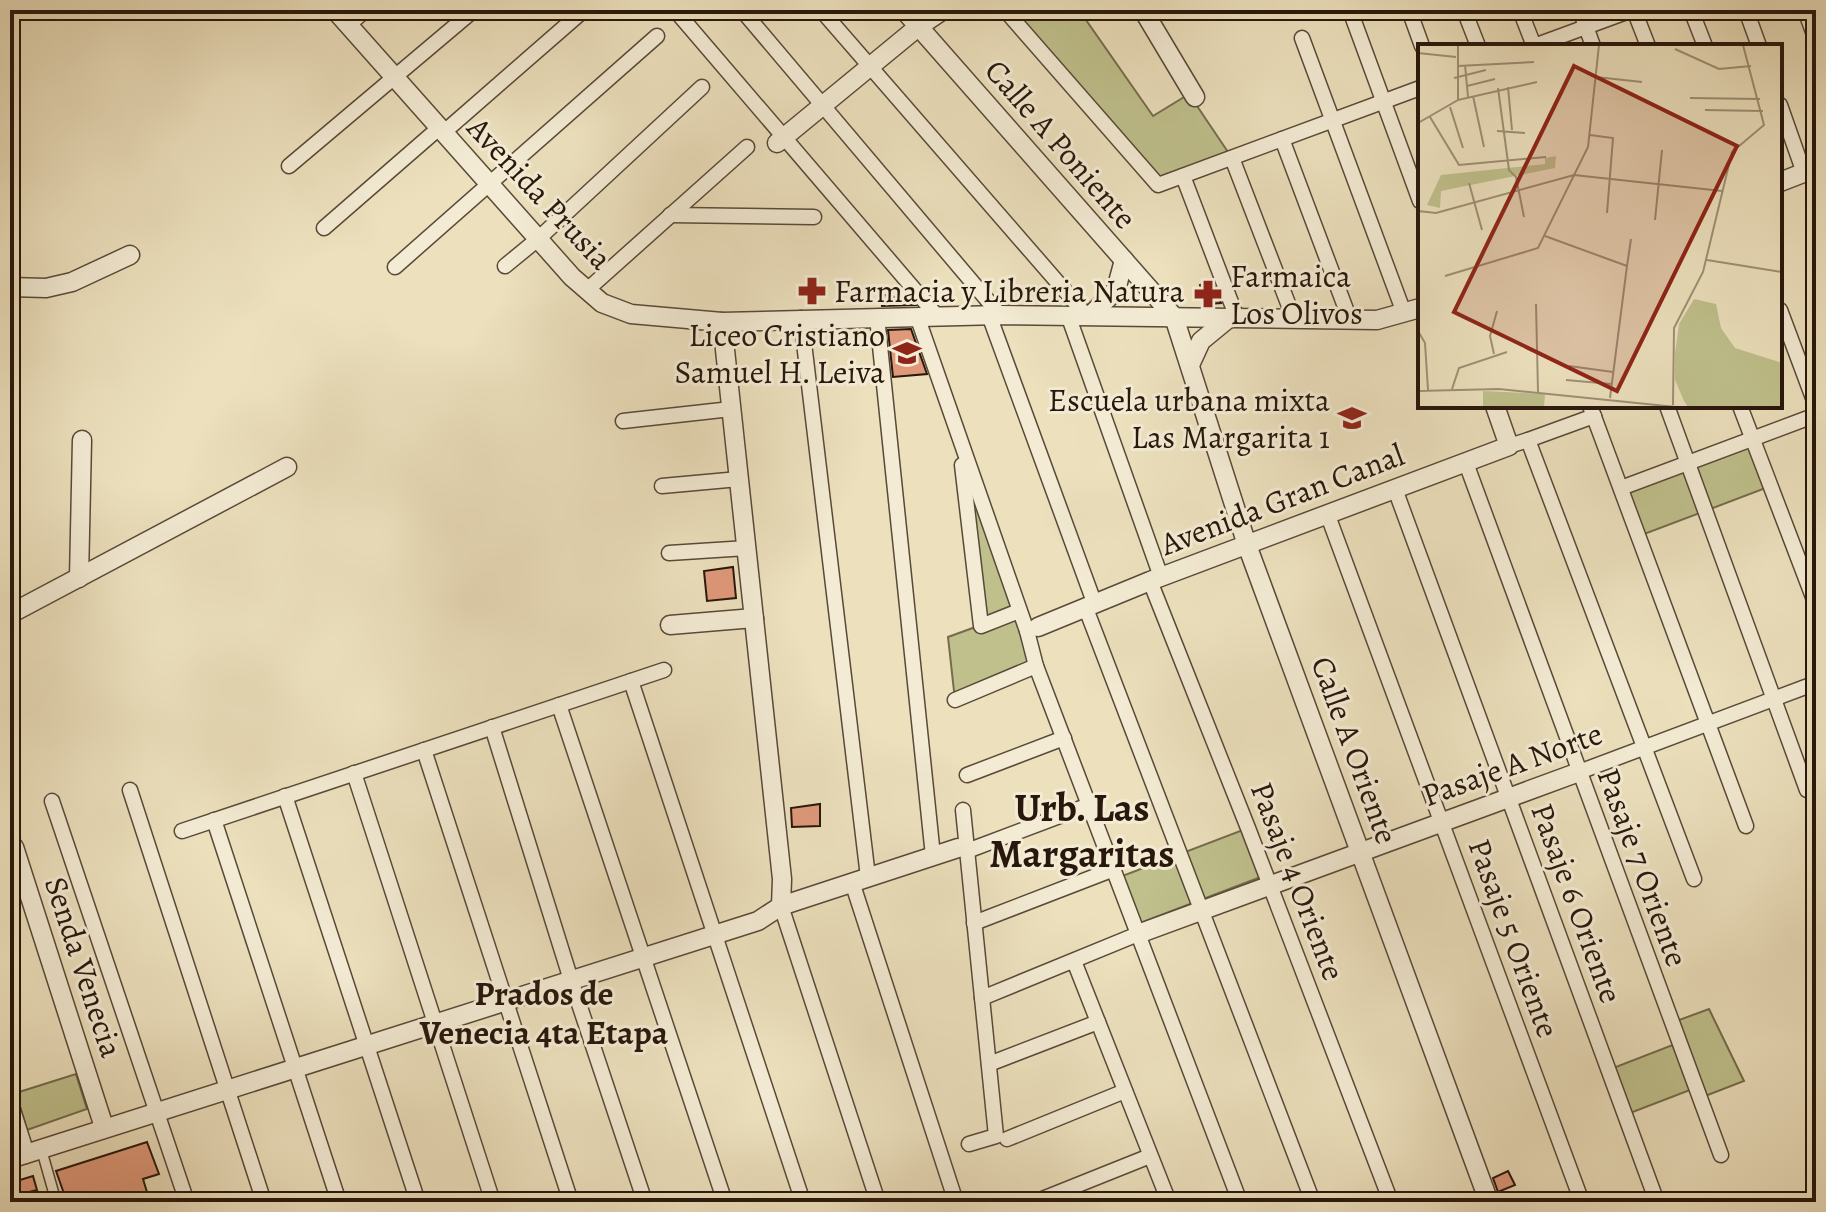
<svg xmlns="http://www.w3.org/2000/svg" width="1826" height="1212" font-family="Alegreya,serif">
  <rect width="100%" height="100%" fill="#ece0bd"/>
  <filter id="stains"><feTurbulence type="fractalNoise" baseFrequency=".0025" numOctaves="4"/><feColorMatrix values="0 0 0 0 .2 0 0 0 0 .09 0 0 0 0 .02 0 0 0 .5 -.17"/></filter>
  <radialGradient id="worn" r=".72"><stop offset=".6" stop-color="#630" stop-opacity="0"/><stop offset="1" stop-color="#630" stop-opacity=".3"/></radialGradient>
  <g fill="#bfc08c" stroke="#746c4c" stroke-width="2">
    <path d="M1005,10h74l74,106 36,-22 43,64 -74,27z"/>
    <path d="M959,436l77,230 -81,34 -7,-63 33,-12z"/>
    <path d="M1753,439l18,47 -132,50 -18,-48z"/>
    <path d="M1248,828l18,47 -131,50 -18,-47z"/>
    <path d="M1709,1009l35,72 -44,17 -5,-10 -70,27 -17,-45 70,-27 -7,-20z"/>
    <path d="M76,1074l11,35 -60,21 -11,-37z"/>
  </g>
  <g fill="#df997a" stroke="#28170c" stroke-width="2">
    <path d="M1212,280l9,23 -14,1 -7,-19z"/>
    <path d="M880,294l29,6 6,5 -33,1z"/>
    <path d="M911,329l16,45 -34,3 -5,-47z"/>
    <path d="M733,567l3,31 -29,3 -3,-30z"/>
    <path d="M820,804v22l-28,1 -1,-19z"/>
    <path d="M147,1142l12,32 -16,5 7,23h-83l-11,-31z"/>
    <path d="M1508,1171l7,14 -17,7 -5,-14z"/>
    <path d="M33,1176l4,14 -8,2 -1,6 -18,4v-19z"/>
  </g>
  <g fill="none" stroke-linecap="round" stroke-linejoin="round">
    <defs>
      <path id="service" d="M41,1148l13,46 -9,8"/>
      <g id="pedestrian">
        <path d="M675,10l262,306"/>
        <path d="M742,10l258,305"/>
        <path d="M821,10l265,305"/>
        <path d="M1005,10l153,175 262,-97"/>
        <path d="M1409,10l13,36"/>
        <path d="M1464,10l14,36"/>
        <path d="M1520,10l14,36"/>
        <path d="M1580,10l13,36"/>
        <path d="M1634,10l14,36"/>
        <path d="M1691,10l14,36"/>
        <path d="M1746,10l13,36"/>
        <path d="M1805,10l11,30"/>
        <path d="M1351,13l69,188"/>
        <path d="M348,25l18,-15"/>
        <path d="M1302,38l102,275"/>
        <path d="M1534,46l98,-36"/>
        <path d="M1780,105l24,68"/>
        <path d="M443,133l141,-123"/>
        <path d="M1282,139l68,181"/>
        <path d="M1232,158l62,161"/>
        <path d="M289,166l185,-156"/>
        <path d="M1183,176l54,142"/>
        <path d="M670,215l144,2"/>
        <path d="M324,228l115,-100"/>
        <path d="M505,266l33,-27 164,-152"/>
        <path d="M395,267l262,-231"/>
        <path d="M587,290l160,-143"/>
        <path d="M1780,310l36,96"/>
        <path d="M989,315l105,287"/>
        <path d="M1068,315l93,262"/>
        <path d="M917,316l110,315"/>
        <path d="M877,317l56,539"/>
        <path d="M801,318l67,559"/>
        <path d="M1590,406l156,420"/>
        <path d="M1667,406l140,384"/>
        <path d="M1740,406l76,199"/>
        <path d="M623,421l108,-12"/>
        <path d="M1528,440l66,-24"/>
        <path d="M1509,446l19,-6 166,439"/>
        <path d="M1466,463l255,692"/>
        <path d="M962,465l19,161 38,-15"/>
        <path d="M662,486l77,-7"/>
        <path d="M1621,488l195,-73"/>
        <path d="M1395,489l262,713"/>
        <path d="M1327,513l255,689"/>
        <path d="M669,553l78,-5"/>
        <path d="M1150,581l98,247 143,374"/>
        <path d="M1085,606l228,596"/>
        <path d="M1038,627l-11,4 9,35 204,536"/>
        <path d="M631,681l172,521"/>
        <path d="M955,700l81,-34"/>
        <path d="M559,705l166,497"/>
        <path d="M492,727l79,253 74,222"/>
        <path d="M424,750l147,452"/>
        <path d="M1579,772l237,-89"/>
        <path d="M354,773l139,429"/>
        <path d="M967,775l97,-37"/>
        <path d="M130,790l134,412"/>
        <path d="M285,796l133,406"/>
        <path d="M52,801l135,401"/>
        <path d="M963,810l33,326 -27,8"/>
        <path d="M214,820l125,382"/>
        <path d="M182,831l482,-161"/>
        <path d="M967,851l122,-46"/>
        <path d="M852,882l104,320"/>
        <path d="M781,906l97,296"/>
        <path d="M974,923l140,-54"/>
        <path d="M1074,961l95,241"/>
        <path d="M982,998l156,-64"/>
        <path d="M989,1064l109,-42"/>
        <path d="M1007,1139l118,-48"/>
        <path d="M1035,1202l115,-46"/>
      </g>
      <g id="minor">
        <path d="M335,10l237,267 30,26 29,11 91,8 278,-7 377,5 43,-12"/>
        <path d="M904,10l270,307 73,228 242,657"/>
        <path d="M1143,10l52,87"/>
        <path d="M777,143l141,-116 25,-17"/>
        <path d="M1780,182l36,-14"/>
        <path d="M10,287l36,1 26,-6 58,-27"/>
        <path d="M1091,315l25,-25 8,-30"/>
        <path d="M1190,365l11,-24 28,-23"/>
        <path d="M79,578l3,-138"/>
        <path d="M10,614l277,-147"/>
        <path d="M670,625l84,-7"/>
        <path d="M1038,627l112,-46 359,-135 -14,-40"/>
        <path d="M14,847l90,280"/>
        <path d="M781,906l177,-58"/>
        <path d="M1138,934l441,-162"/>
        <path d="M10,1107l15,47"/>
        <path d="M10,1159l748,-238 23,-15 1,-27 -60,-557"/>
      </g>
    </defs>
    <use href="#service" stroke="#594938" stroke-width="12"/>
    <use href="#pedestrian" stroke="#594938" stroke-width="17"/>
    <use href="#minor" stroke="#594938" stroke-width="21"/>
    <use href="#service" stroke="#f3ebd4" stroke-width="9"/>
    <use href="#pedestrian" stroke="#f3ebd4" stroke-width="14"/>
    <use href="#minor" stroke="#f3ebd4" stroke-width="18"/>
  </g>
  <defs>
    <symbol id="pharmacy-bare" viewBox="-9 -9 18 18"><path d="M-2-6h4v4h4v4h-4v4h-4v-4h-4v-4h4Z" fill="#8f2418" stroke="#f3ebd4" stroke-width="2.5" paint-order="stroke"/></symbol>
    <symbol id="school-bare" viewBox="-9 -9 18 18"><path d="M0-5L7-2L0 1L-7-2ZM-4 1L0 2.5L4 1V4Q0 6-4 4Z" fill="#8f2418" stroke="#f3ebd4" stroke-width="2.5" paint-order="stroke"/></symbol>
  </defs>
  <g fill-rule="evenodd">
    <use href="#pharmacy-bare" x="792" y="271" width="40" height="40"/>
    <use href="#pharmacy-bare" x="1188" y="274" width="40" height="40"/>
    <use href="#school-bare" x="887" y="333" width="40" height="40"/>
    <use href="#school-bare" x="1332" y="398" width="40" height="40"/>
  </g>
  <g text-anchor="middle" stroke-width="6" stroke-linejoin="round" paint-order="stroke">
    <g font-size="32" fill="#28170c" stroke="#f3ebd4">
      <text transform="translate(1061 144) rotate(49)" y="11">Calle A Poniente</text>
      <text transform="translate(540 193) rotate(47)" y="11">Avenida Prusia</text>
      <text transform="translate(1282 499) rotate(-21)" y="11">Avenida Gran Canal</text>
      <text transform="translate(1355 750) rotate(70)" y="11">Calle A Oriente</text>
      <text transform="translate(1512 764) rotate(-20)" y="11">Pasaje A Norte</text>
      <text transform="translate(1643 867) rotate(70)" y="11">Pasaje 7 Oriente</text>
      <text transform="translate(1298 881) rotate(69)" y="11">Pasaje 4 Oriente</text>
      <text transform="translate(1577 903) rotate(70)" y="11">Pasaje 6 Oriente</text>
      <text transform="translate(1514 938) rotate(70)" y="11">Pasaje 5 Oriente</text>
      <text transform="translate(84 967) rotate(72)" y="11">Senda Venecia</text>
    </g>
    <g font-size="32" fill="#28170c" stroke="#f3ebd4" text-anchor="start">
      <text x="1230" y="287">Farmaica<tspan x="1230" dy="37">Los Olivos</tspan></text>
      <text x="834" y="302">Farmacia y Libreria Natura</text>
      <text x="885" y="346" text-anchor="end">Liceo Cristiano<tspan x="885" dy="37">Samuel H. Leiva</tspan></text>
      <text x="1330" y="411" text-anchor="end">Escuela urbana mixta<tspan x="1330" dy="37">Las Margarita 1</tspan></text>
    </g>
    <g font-size="34" font-weight="bold" fill="#28170c" stroke="#f3ebd4">
      <text x="544" y="1005">Prados de<tspan x="544" dy="39">Venecia 4ta Etapa</tspan></text>
    </g>
    <g font-size="40" font-weight="bold" fill="#28170c" stroke="#f3ebd4">
      <text x="1082" y="821">Urb. Las<tspan x="1082" dy="46">Margaritas</tspan></text>
    </g>
  </g>
  <g transform="translate(1418 44)">
    <rect width="364" height="364" fill="#ece0bd"/>
    <path d="M138,112l-1,12 -114,23 -1,17 -13,-3 14,-30 104,-11v-6zM276,255l22,5 5,24 14,20 47,15v44h-94l-4,-6 -9,-21v-27l4,-29zM65,347l62,3 -1,13h-61z" fill="#bfc08c"/>
    <path fill="none" stroke="#9e9076" stroke-width="2" d="M257,5l44,20 32,-3M0,9l38,4M47,21l3,32M40,22l76,-4M178,33l46,5M36,34l32,-8M49,42l28,-7M90,43l4,43M80,44l11,82 7,7 8,40M55,52l11,51M272,54l70,1M40,56l79,-18M32,63l13,41M287,66l58,1M12,73l29,48 87,-8M0,79l40,-23v-55M79,87l28,2M172,91l23,3 -6,75M51,139l13,47M0,167l18,2 138,-38 148,16M237,176l7,-70M127,192l82,30 -17,132M289,216l75,12M209,222l4,-27M27,232l93,-28 50,-101 11,-102M118,260l2,88M0,287l7,12 3,47M76,310l-4,-18 7,-25M151,322l44,6M148,336l45,4M34,345l7,-21 48,-16M0,347l81,-2 177,18M255,361l1,-77 29,-56 29,-120 32,-27 -21,-80"/>
    <path fill="#8f2418" fill-opacity="0.15" stroke="#8f2418" stroke-width="4" d="M156,22l163,80 -120,245 -163,-79z"/>
    <rect width="364" height="364" fill="none" stroke="#28170c" stroke-width="4"/>
  </g>
  <rect width="1826" height="1212" fill="none" stroke="#ece0bd" stroke-width="40"/>
  <rect x="12" y="12" width="1802" height="1188" fill="none" stroke="#28170c" stroke-width="4"/>
  <rect x="20" y="20" width="1786" height="1172" fill="none" stroke="#28170c" stroke-width="2"/>
  <rect width="100%" height="100%" filter="url(#stains)"/>
  <rect width="100%" height="100%" fill="url(#worn)"/>
</svg>
